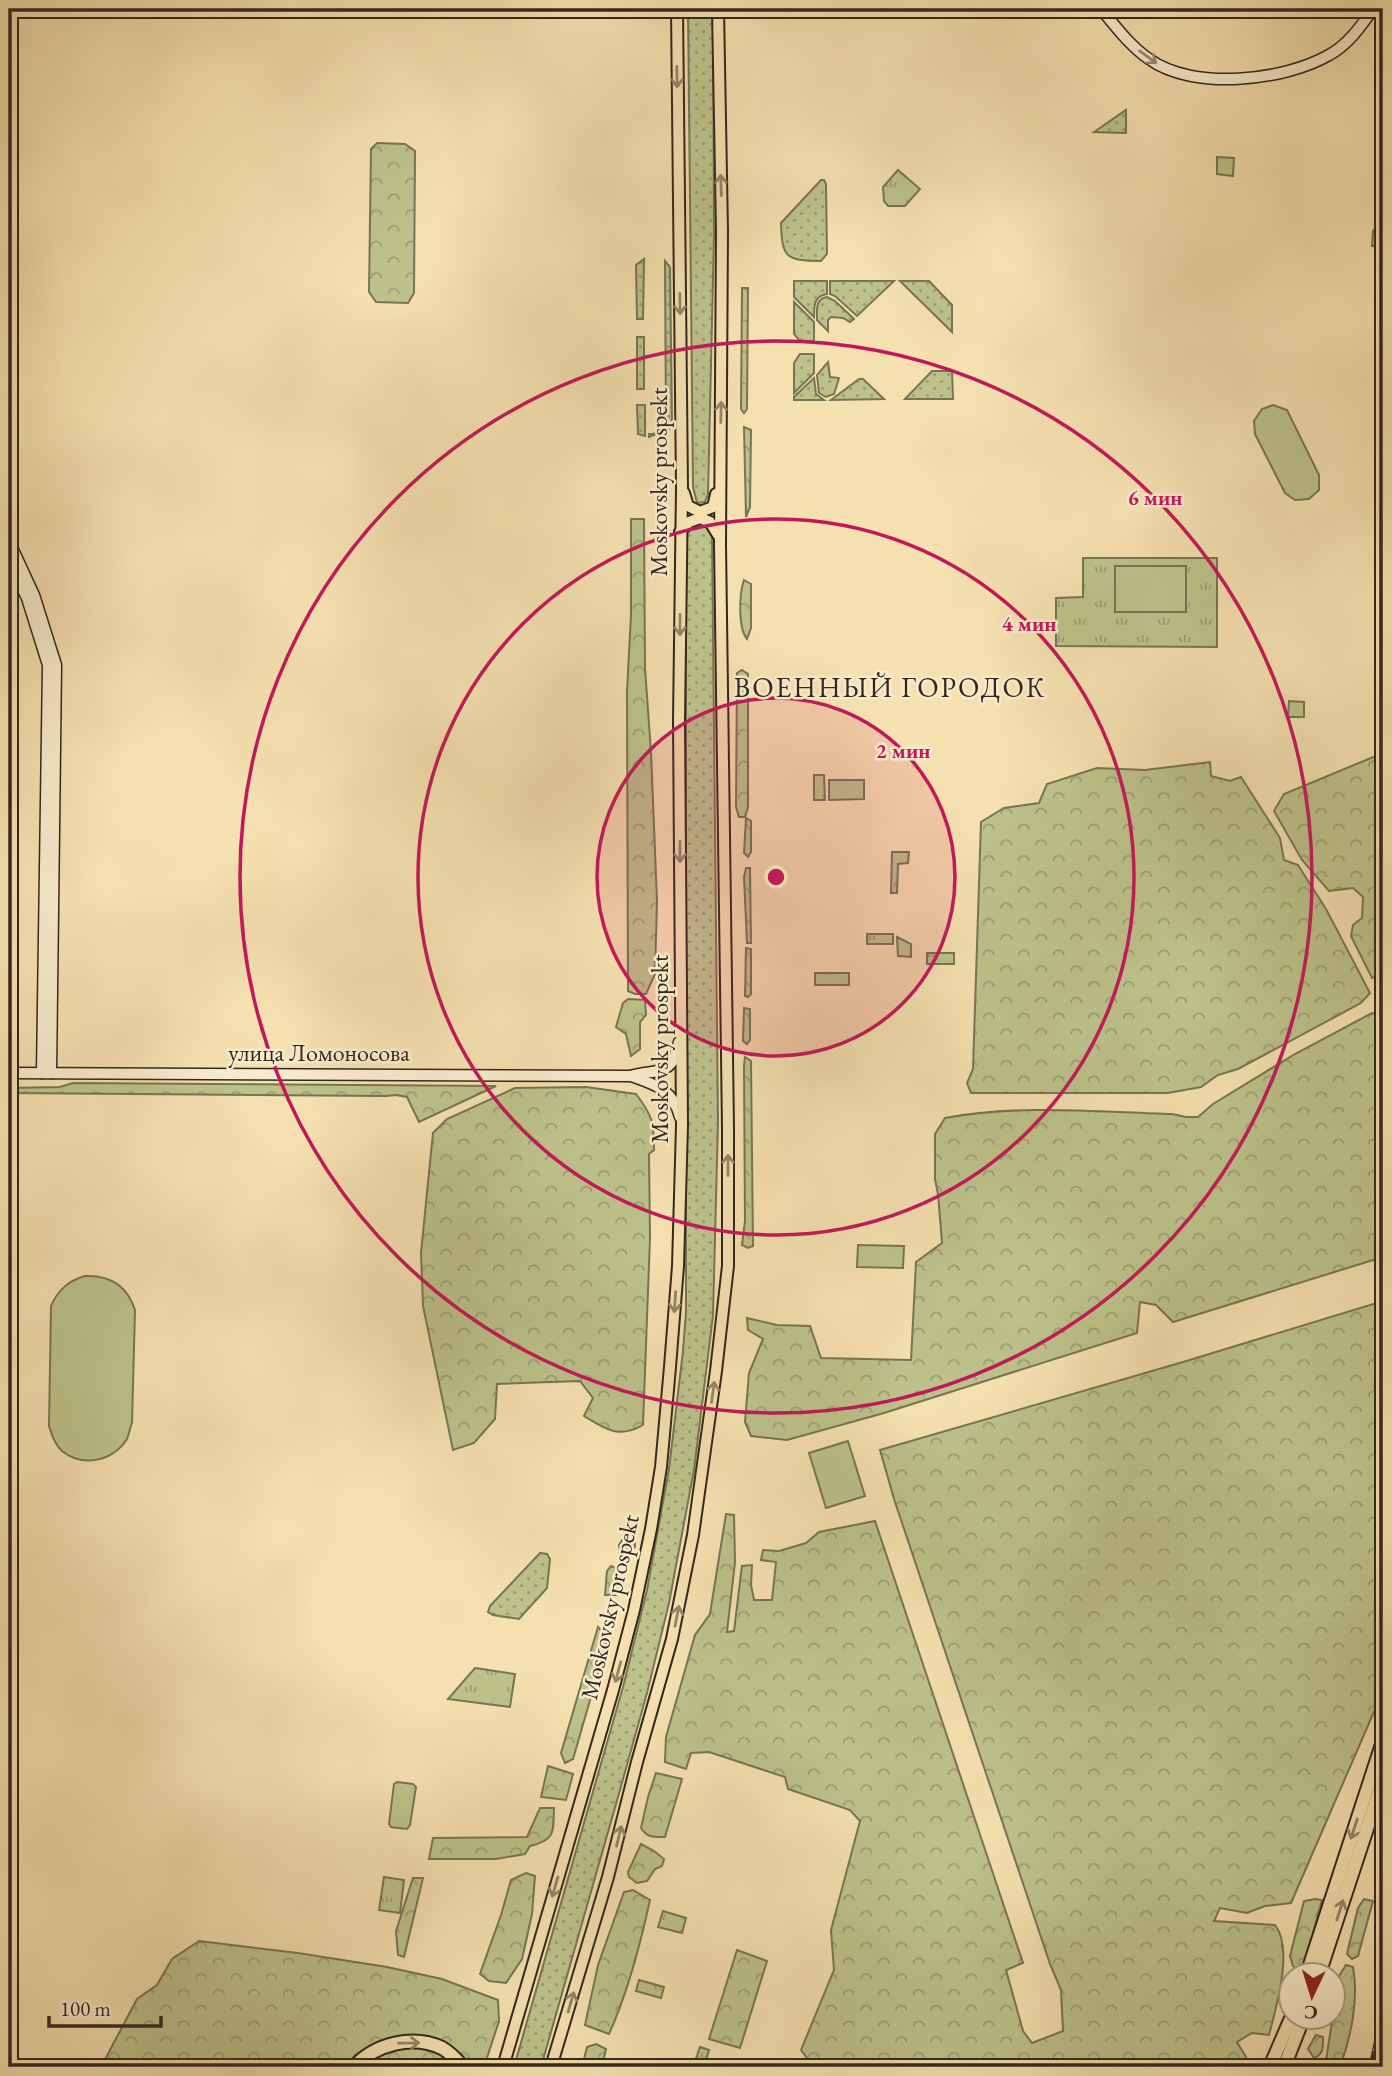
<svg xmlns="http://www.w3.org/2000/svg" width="1392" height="2076" font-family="'EB Garamond',serif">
  <defs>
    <pattern id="grass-dots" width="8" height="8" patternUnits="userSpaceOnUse" patternTransform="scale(1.75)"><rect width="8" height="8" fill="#bdc28a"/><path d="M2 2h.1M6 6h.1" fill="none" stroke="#9a9e70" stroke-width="1.8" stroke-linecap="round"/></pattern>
    <pattern id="forest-crowns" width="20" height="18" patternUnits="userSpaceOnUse" patternTransform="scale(1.75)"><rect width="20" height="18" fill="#bdc28a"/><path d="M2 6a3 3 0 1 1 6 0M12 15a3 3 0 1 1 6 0" fill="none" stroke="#9a9e70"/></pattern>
    <pattern id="park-tufts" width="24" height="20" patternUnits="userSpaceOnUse" patternTransform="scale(1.75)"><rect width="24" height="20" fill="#bdc28a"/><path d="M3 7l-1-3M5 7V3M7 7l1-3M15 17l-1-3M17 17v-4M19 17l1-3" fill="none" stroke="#9a9e70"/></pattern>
  </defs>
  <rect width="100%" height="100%" fill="#f5e0af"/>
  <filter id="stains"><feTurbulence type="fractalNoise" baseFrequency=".00286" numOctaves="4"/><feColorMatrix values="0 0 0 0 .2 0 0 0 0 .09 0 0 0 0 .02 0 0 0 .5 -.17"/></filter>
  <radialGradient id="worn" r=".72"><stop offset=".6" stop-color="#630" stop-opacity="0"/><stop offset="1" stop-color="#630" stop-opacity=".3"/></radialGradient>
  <g fill="url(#grass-dots)" stroke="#787454" stroke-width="2">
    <path d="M688,9h25l1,226 -6,259 -3,8 -8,1 -4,-16z"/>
    <path d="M1126,110v23l-32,-1z"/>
    <path d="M821,180h3l2,4 1,70 -6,7c-36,0 -39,-4 -40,-38z"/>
    <path d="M644,259l-1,60h-6l-1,-54z"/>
    <path d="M665,261l5,6 2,157 -3,5 -20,8v-3h4l13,-6z"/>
    <path d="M794,281h33v13c-13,2 -13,11 -13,23l-20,-20z"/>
    <path d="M830,281h64l-37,35 -22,-20 -5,-2z"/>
    <path d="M900,281h29l23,24v27z"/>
    <path d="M827,297l8,4 19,18 -4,3 -7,-4 -12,-1 -3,3v11l-11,-11c0,-10 -2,-21 10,-23z"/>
    <path d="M794,302l20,20v19h-14l-6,-7z"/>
    <rect x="637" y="337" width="7" height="52"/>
    <path d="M800,354h14v19l-20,20v-30z"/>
    <path d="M828,362l2,15 9,1 -5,16 -8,3 -7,-4 -2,-18z"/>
    <path d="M932,371h20l1,28h-48z"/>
    <path d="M814,378l2,16 8,6h-30v-3z"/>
    <path d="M859,379h4l21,20 -53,1z"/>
    <path d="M637,405h8v31l-7,-2z"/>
    <path d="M699,522l9,4 4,9 6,587 -5,193 -19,155 -25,133 -22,90 -29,104 -77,270h-27l109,-380 24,-97 22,-121 14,-118 3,-39v-777l3,-10z"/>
    <path d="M540,1553l7,1 3,5 -3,29 -28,31 -26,-4 -5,-3 2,-6z"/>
  </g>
  <g fill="url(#forest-crowns)" stroke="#787454" stroke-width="2">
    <path d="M377,143l28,1 10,7 -1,142 -6,10 -32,-1 -7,-10 2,-143z"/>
    <path d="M1383,222v24h-11l1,-15z"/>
    <path d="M742,288h6l-1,121 -3,4 -3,-4z"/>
    <path d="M744,427l7,3 -1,77 -4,10z"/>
    <path d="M631,519h13l1,149 6,84 6,149 -2,73 -9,20h-11l-7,-3 -1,-300 4,-76z"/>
    <path d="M744,580l7,4v44l-4,11c-9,-11 -8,-45 -3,-59z"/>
    <path d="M742,670l6,4v133l-3,10h-6l-3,-10 1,-134z"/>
    <path d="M1383,753v221l-11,4 -21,-42 2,-11 9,-7 1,-21 -10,-9 -24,3 -27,-31 -28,-49 10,-17z"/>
    <path d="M1210,762l1,14 19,5 11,-4 39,61 4,22 14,5 28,44 44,84 -9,10 -123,66 -20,6 -17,12 -33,6h-197l-4,-10 6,-14 8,-247 23,-14 35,-5 8,-19 50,-16 48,2z"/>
    <path d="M746,818l5,3v31l-3,5 -4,-4z"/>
    <path d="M746,868h4l1,75h-4l-3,-66z"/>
    <path d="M746,948l5,1v45l-3,3 -3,-1z"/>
    <path d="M628,999l17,1 1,15 -6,7v27l-9,7 -5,-22 -10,-7 7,-24z"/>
    <path d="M744,1008l6,1v31l-3,4 -4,-3z"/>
    <path d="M1372,1013l11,2v242l-210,65 -17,-17 -16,-3 -3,31 -253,80 -97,27 -36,-4 -6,-14 4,-49 14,-34 -15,-9 -1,-12 30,7 33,1 11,32 90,2 5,-98 26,-19 -4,-49 -3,-15v-45l10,-16c73,-14 154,-6 227,-4l14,3h12l15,-13 82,-50z"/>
    <path d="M745,1057l6,4 2,185 -5,2 -6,-3 3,-24 -1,-155z"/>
    <path d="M73,1083l423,3 -77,36 -12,-25 -11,-2 -10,1 -377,-3v-5l51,-1z"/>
    <path d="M586,1087l50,7c17,22 18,29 18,56l-5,4 1,84 -7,187c-24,14 -38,4 -59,-9l9,-18 -13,-17 -83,3 -2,35 -21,24 -21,7 -30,-144 -2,-53 12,-120 14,-14 68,-31z"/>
    <path d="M1383,1301v390l-92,212 -26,3 -18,7 -27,-5 -6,13 61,4c19,24 1,83 -6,110l-17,-2 -15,9 9,15 3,10h-435l-13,-17 33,-80 -3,-40 29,-109 -10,-11 -62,-21 -3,-12 -76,-25 -18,1 -5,16 -21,-7 1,-25 29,-102 15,-21 16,-100 8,1 1,47 -8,70 7,-1 8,-65 10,-1 -1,20 3,15h18l4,-38 -15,-2 2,-10 16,1 27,-8 13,-11 56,-11 148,442 -17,7 17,61 9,12 31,-12 -2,-41 -11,-26 -156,-465 -14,-49 303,-88z"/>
    <path d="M629,1529l5,4 1,14 -5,6 -10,1 -1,-9z"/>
    <path d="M611,1566l13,6 -1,17 -7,6h-11l2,-24z"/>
    <path d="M598,1627l10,11 -35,121 -8,4 -4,-10z"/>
    <path d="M548,1766l25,8 -7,26 -25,-3z"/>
    <path d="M656,1773l26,6 -17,58c-11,0 -18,1 -24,-9l7,-31z"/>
    <path d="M540,1808h14c-1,24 2,32 -24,38l-5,8 -29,5h-67l4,-21 94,-1z"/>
    <path d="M641,1844l13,7 10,8 -2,7 -7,3 -8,12 -10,2 -8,-6 -1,-5z"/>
    <path d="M526,1873l9,3 -3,38 -10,45 -16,24 -17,-2 -9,-7 21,-59 10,-35z"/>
    <path d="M413,1878h10l-19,79 -6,-2 -2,-24z"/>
    <path d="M633,1890l17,10c-10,46 -22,92 -41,134l-24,-9 13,-60 26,-73z"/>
    <path d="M1315,1899l7,1 -20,74 -9,-8 -3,-10 14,-55z"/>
    <path d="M1364,1899l9,2 -15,55 -6,3 -5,-5 11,-46z"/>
    <path d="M199,1941l99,12 89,14 55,12 56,21 1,21 -15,46h-383l36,-68 20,-14 15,-26z"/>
    <path d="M737,1950l30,11 -27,87 -31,-9z"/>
    <path d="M1346,1965l7,2c6,31 -2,70 -13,100h-15l14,-91z"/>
    <path d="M1316,2035l7,2c0,10 1,17 -9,21l-6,-9z"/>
    <path d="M596,2044l10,5 -4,18h-20l5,-20z"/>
  </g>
  <g fill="url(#park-tufts)" stroke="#787454" stroke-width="2">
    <path d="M1217,157l17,1 -1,18 -16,-2z"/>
    <path d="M898,170l22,19 -15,17h-17l-4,-5 -1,-14z"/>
    <path d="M1083,558h134v89l-161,-1v-48l27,-1z"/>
    <path d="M1289,701l15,1v15h-16z"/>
    <path d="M814,775h10l1,25h-11z"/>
    <path d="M892,852h17l-1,11 -10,1 -1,29h-6z"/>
    <rect x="867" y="934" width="26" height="10"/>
    <path d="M897,937l14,7v13l-13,-1z"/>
    <rect x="927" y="953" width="27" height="11"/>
    <rect x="815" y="973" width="34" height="12"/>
    <path d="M475,1668l40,6 -5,33 -62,-8z"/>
    <path d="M384,1877l20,3 -4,33 -21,-3z"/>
    <path d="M663,1911l23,7 -4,15 -24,-6z"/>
    <path d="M639,1980l25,7 -3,11 -25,-7z"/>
    <path d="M700,2047l9,3 -4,15 6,2h-18z"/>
  </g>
  <g fill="#bdc28a" stroke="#787454" stroke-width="2">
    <path d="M1273,405l14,5 32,65v15l-10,9 -14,1 -10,-7 -30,-59 -1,-13 8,-12z"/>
    <rect x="1115" y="566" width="71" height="46"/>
    <path d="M829,780h35v19l-35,1z"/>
    <path d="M858,1245l46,1 -1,22 -46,-1z"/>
    <path d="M85,1276c25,-1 42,9 50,34l-3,113c-2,5 -3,11 -5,16 -14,22 -44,29 -65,12 -7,-6 -10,-16 -13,-25l2,-120c7,-16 17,-25 34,-30z"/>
    <path d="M848,1441l17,55 -39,12 -17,-55z"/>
    <path d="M397,1782l16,2 3,3 -6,38 -3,4 -16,-2 -2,-3 5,-40z"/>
  </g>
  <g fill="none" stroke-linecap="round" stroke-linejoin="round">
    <defs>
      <g id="secondary">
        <path d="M1101,9c14,17 29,37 48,50 44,32 135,22 180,-4 19,-10 32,-29 44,-46"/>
        <path d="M9,541l25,54 22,70 -5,408"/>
        <path d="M9,560l18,38 21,67 -6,408"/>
        <path d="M9,1073l621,3c27,-8 42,3 49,-34"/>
        <path d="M631,1076c25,9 42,13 49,41"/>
      </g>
      <g id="primary">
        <path d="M684,493l4,13 12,6 13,-5 3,-13"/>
        <path d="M680,532l9,-10 11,-4 10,4 8,13"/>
        <path d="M503,2067l110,-377 21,-80 17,-81 10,-62 9,-100 8,-101 4,-140 -3,-405 3,-234 -5,-478"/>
        <path d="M551,2067l57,-190 29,-115 35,-123 21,-104 23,-164 12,-105v-138l-8,-584 2,-313 -4,-222"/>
      </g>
      <g id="highway">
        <path d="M1307,1974l76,-233"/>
        <path d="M1319,1974l64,-194"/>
        <path d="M354,2067c21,-23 59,-33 88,-19 9,5 15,12 21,19"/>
        <path d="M1270,2067l22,-51"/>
        <path d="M1284,2067l20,-51"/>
      </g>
    </defs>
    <use href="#secondary" stroke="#33271f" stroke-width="13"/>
    <use href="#primary" stroke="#33271f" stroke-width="14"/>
    <use href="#highway" stroke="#33271f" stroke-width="16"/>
    <use href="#secondary" stroke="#f8ebcb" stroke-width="10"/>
    <use href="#primary" stroke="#f5e0af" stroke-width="10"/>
    <use href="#highway" stroke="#f5e0af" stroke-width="12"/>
    <defs>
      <path id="rail" d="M1371,2067l12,-56"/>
    </defs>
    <use href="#rail" stroke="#33271f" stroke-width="5"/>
    <use href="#rail" stroke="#f8ebcb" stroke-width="2.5" stroke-dasharray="8" stroke-linecap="butt"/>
  </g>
  <defs><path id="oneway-shaft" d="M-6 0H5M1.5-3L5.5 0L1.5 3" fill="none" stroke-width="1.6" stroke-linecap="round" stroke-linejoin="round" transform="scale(1.75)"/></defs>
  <use stroke="#968975" href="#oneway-shaft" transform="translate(1148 57) rotate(36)"/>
  <g stroke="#948467">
    <use href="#oneway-shaft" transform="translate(677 77) rotate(89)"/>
    <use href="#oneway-shaft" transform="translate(721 185) rotate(-92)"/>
    <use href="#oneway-shaft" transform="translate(680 304) rotate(89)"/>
    <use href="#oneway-shaft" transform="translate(721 412) rotate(-89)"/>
    <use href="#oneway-shaft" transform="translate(680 625) rotate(90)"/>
    <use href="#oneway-shaft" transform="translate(680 852) rotate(90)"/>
    <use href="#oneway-shaft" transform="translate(728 1165) rotate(-90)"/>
    <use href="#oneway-shaft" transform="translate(675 1302) rotate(94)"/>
    <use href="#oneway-shaft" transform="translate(713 1392) rotate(-82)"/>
    <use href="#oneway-shaft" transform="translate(677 1616) rotate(-79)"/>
    <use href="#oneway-shaft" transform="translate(618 1672) rotate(105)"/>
    <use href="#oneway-shaft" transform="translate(1354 1829) rotate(108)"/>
    <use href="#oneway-shaft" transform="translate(619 1836) rotate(-76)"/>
    <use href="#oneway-shaft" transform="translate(555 1887) rotate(106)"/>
    <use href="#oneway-shaft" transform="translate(1340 1910) rotate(-72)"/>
    <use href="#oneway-shaft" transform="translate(571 2002) rotate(-74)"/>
    <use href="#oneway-shaft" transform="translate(409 2043) rotate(-1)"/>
  </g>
  <circle cx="776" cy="877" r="179" fill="#c2185b" fill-opacity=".12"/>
  <g fill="none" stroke="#c2185b" stroke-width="3.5">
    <circle cx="776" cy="877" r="179"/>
    <circle cx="776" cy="877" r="358"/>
    <circle cx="776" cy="877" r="536"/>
  </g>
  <g text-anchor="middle" stroke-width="5" stroke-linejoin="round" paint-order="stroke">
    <g font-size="24" fill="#33271f" stroke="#f8ebcb">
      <text transform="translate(659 482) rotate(-90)" y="8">Moskovsky prospekt</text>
      <text transform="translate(660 1049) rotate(-90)" y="8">Moskovsky prospekt</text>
      <text x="319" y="1061">улица Ломоносова</text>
      <text transform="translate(610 1607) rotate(-77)" y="8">Moskovsky prospekt</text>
    </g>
    <g font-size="28" letter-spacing="2" fill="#33271f" stroke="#f8ebcb">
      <text x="890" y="697">ВОЕННЫЙ ГОРОДОК</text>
    </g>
  </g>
  <circle cx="776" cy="877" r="10" fill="#c2185b" stroke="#f8ebcb" stroke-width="3.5"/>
  <g font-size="21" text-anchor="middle" font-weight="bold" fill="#c2185b" stroke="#f8ebcb" stroke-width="5" stroke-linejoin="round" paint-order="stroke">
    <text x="1155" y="505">6 мин</text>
    <text x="1029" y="631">4 мин</text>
    <text x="903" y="758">2 мин</text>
  </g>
  <rect width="1392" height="2076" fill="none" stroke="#f5e0af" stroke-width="35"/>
  <rect x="10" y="10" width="1371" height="2055" fill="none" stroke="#33271f" stroke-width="3.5"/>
  <rect x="18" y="18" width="1357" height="2041" fill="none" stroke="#33271f" stroke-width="2"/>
  <g transform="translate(1312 1996) rotate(184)"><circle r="33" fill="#f8ebcb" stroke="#a99d86" stroke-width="2"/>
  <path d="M0-5L12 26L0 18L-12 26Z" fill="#8f2418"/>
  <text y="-10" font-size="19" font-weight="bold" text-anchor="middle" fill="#33271f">С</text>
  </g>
  <path d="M49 2016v10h112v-10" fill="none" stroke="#33271f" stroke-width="3.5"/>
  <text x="60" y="2016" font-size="21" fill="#33271f" stroke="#f8ebcb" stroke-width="5" paint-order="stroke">100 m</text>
  <rect width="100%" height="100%" filter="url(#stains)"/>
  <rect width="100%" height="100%" fill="url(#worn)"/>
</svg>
